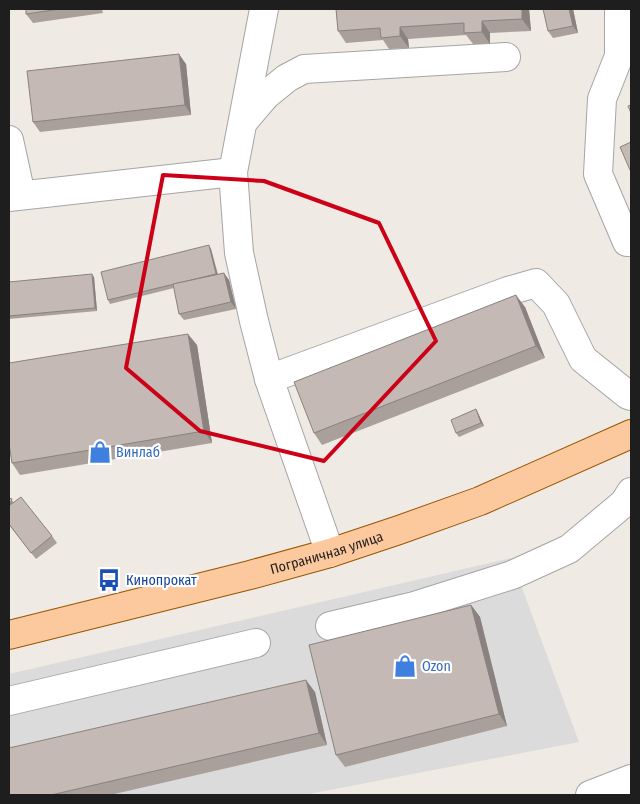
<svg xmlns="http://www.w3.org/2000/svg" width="640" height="804" font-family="'Fira Sans Condensed',sans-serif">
  <rect width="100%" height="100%" fill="#efeae4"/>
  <path fill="#dcdbdb" d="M511,558l68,184 -275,53h-295v-121z"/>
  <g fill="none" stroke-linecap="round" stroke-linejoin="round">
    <defs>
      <g id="minor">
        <path d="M264,9l-31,163 6,81 15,68 15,58 61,174"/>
        <path d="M619,9v47l-17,43 -4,75 29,68"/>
        <path d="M243,122l23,-27 21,-17 17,-9 202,-12"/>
        <path d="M9,140l12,55"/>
        <path d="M9,197l224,-25"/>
        <path d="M269,379l239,-88 28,-8 20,21 27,55 45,36 3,1"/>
        <path d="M330,626l84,-20 98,-31 57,-26 55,-46 7,-11"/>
        <path d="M9,701l247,-58"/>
        <path d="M590,795l41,-16"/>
      </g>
      <g id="major">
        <path id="s1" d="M9,635l241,-60 80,-22 69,-23 81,-29 151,-67"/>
      </g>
    </defs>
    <use href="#minor" stroke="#a5a5a5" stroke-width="30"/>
    <use href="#major" stroke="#985500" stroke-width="30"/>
    <use href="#minor" stroke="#fff" stroke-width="28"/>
    <use href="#major" stroke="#fcc89d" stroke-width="28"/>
  </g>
  <g fill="#a99f9b">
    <path d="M26,9h76l1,4 -70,10 -7,-9z"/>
    <path d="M336,9h193l2,22 -41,2v11h-17l-7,-9 -58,4 1,9 -20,1 -6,-9 -37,3 -8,-12z"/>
    <path d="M573,9l5,24 -25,5 -5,-7z"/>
    <path d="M186,64l5,51 -151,17 -7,-10z"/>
    <path d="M211,249l7,25 11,6 7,29 -52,11 -5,-6 -5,-26 -64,16 -2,-4z"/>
    <path d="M94,277l3,34 -88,8v-37z"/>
    <path d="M525,307l20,51 -223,87 -8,-12z"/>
    <path d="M197,345l15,98 -192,32 -8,-12z"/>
    <path d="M476,409l2,4 6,13 -25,11 -3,-4z"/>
    <path d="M9,498l43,38 5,7 -21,16 -27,-34v2z"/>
    <path d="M471,605l9,12 27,109 -162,41 -9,-12z"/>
    <path d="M315,692l12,53 -217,50h-101z"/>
  </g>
  <g fill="#89827e">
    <path d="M522,9h7l2,22 -9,-12z"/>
    <path d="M569,9h4l5,24 -5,-7z"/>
    <path d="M482,21l8,12v11l-8,-12z"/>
    <path d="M400,27l8,12 1,9 -9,-12z"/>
    <path d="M179,54l7,10 5,51 -6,-10z"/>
    <path d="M209,245l2,4 7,28 -2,-3z"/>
    <path d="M224,273l5,7 7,29 -5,-7z"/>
    <path d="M92,274l2,3 3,34 -2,-3z"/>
    <path d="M516,295l9,12 20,51 -9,-12z"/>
    <path d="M188,334l9,11 15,98 -8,-12z"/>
    <path d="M476,409l2,4 6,13 -3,-3z"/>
    <path d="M471,605l9,12 27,109 -8,-12z"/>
    <path d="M306,680l9,12 12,53 -8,-12z"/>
  </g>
  <g fill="#c4b9b4" stroke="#89827e">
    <path d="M26,9h34l-34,5z"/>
    <path d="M336,9h186v10l-40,2v11l-18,1v-10l-64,4v9l-19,2 -1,-10 -42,3z"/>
    <path d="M543,9h26l4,17 -25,5z"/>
    <path d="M179,54l6,51 -152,17 -6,-51z"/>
    <path d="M631,105v8l-3,-7z"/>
    <path d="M631,142v28h-1l-10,-23z"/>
    <path d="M209,245l7,29 -108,26 -7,-28z"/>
    <path d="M224,273l7,29 -52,12 -6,-30z"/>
    <path d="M92,274l3,34 -86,8v-34z"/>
    <path d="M516,295l20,51 -222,87 -20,-51z"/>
    <path d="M188,334l16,97 -192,32 -3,-19v-81z"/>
    <path d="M476,409l5,14 -25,10 -5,-13z"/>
    <path d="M21,497l31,39 -21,17 -22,-29v-26l3,1 -2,6z"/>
    <path d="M471,605l28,109 -163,41 -27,-110z"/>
    <path d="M306,680l13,53 -268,62h-42v-47z"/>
  </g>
  <path fill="none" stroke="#cc0017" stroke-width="4" stroke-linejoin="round" d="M163,175l101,6 115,42 57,118 -112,120 -124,-30 -74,-63z"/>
  <defs>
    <symbol id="shop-bare" viewBox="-9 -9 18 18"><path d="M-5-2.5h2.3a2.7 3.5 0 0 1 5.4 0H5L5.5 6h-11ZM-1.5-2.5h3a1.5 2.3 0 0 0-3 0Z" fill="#3f7fe0" stroke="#fff" stroke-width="2.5" paint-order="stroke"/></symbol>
    <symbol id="bus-bare" viewBox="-9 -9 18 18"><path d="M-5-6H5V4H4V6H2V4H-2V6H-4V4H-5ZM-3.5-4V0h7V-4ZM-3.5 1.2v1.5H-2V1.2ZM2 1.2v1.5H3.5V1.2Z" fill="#1a4fb4" stroke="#fff" stroke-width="2.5" paint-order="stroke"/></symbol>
  </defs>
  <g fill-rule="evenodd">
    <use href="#shop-bare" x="84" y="436" width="32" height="32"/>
    <use href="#bus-bare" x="93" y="564" width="32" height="32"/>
    <use href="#shop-bare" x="389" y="650" width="32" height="32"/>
  </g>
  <g text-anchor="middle" stroke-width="4.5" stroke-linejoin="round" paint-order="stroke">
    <g font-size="14" fill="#366cbe" stroke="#fff" text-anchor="start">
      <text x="116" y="457">Винлаб</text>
      <text x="422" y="671">Ozon</text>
    </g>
    <g font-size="14" fill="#1e1e1e" stroke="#fff">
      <text dy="5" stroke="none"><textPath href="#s1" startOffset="328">Пограничная улица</textPath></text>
    </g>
    <g font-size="14" fill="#164399" stroke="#fff" text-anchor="start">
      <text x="126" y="585">Кинопрокат</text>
    </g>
  </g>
  <rect width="640" height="804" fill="none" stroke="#1e1e1e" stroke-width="20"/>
</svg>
